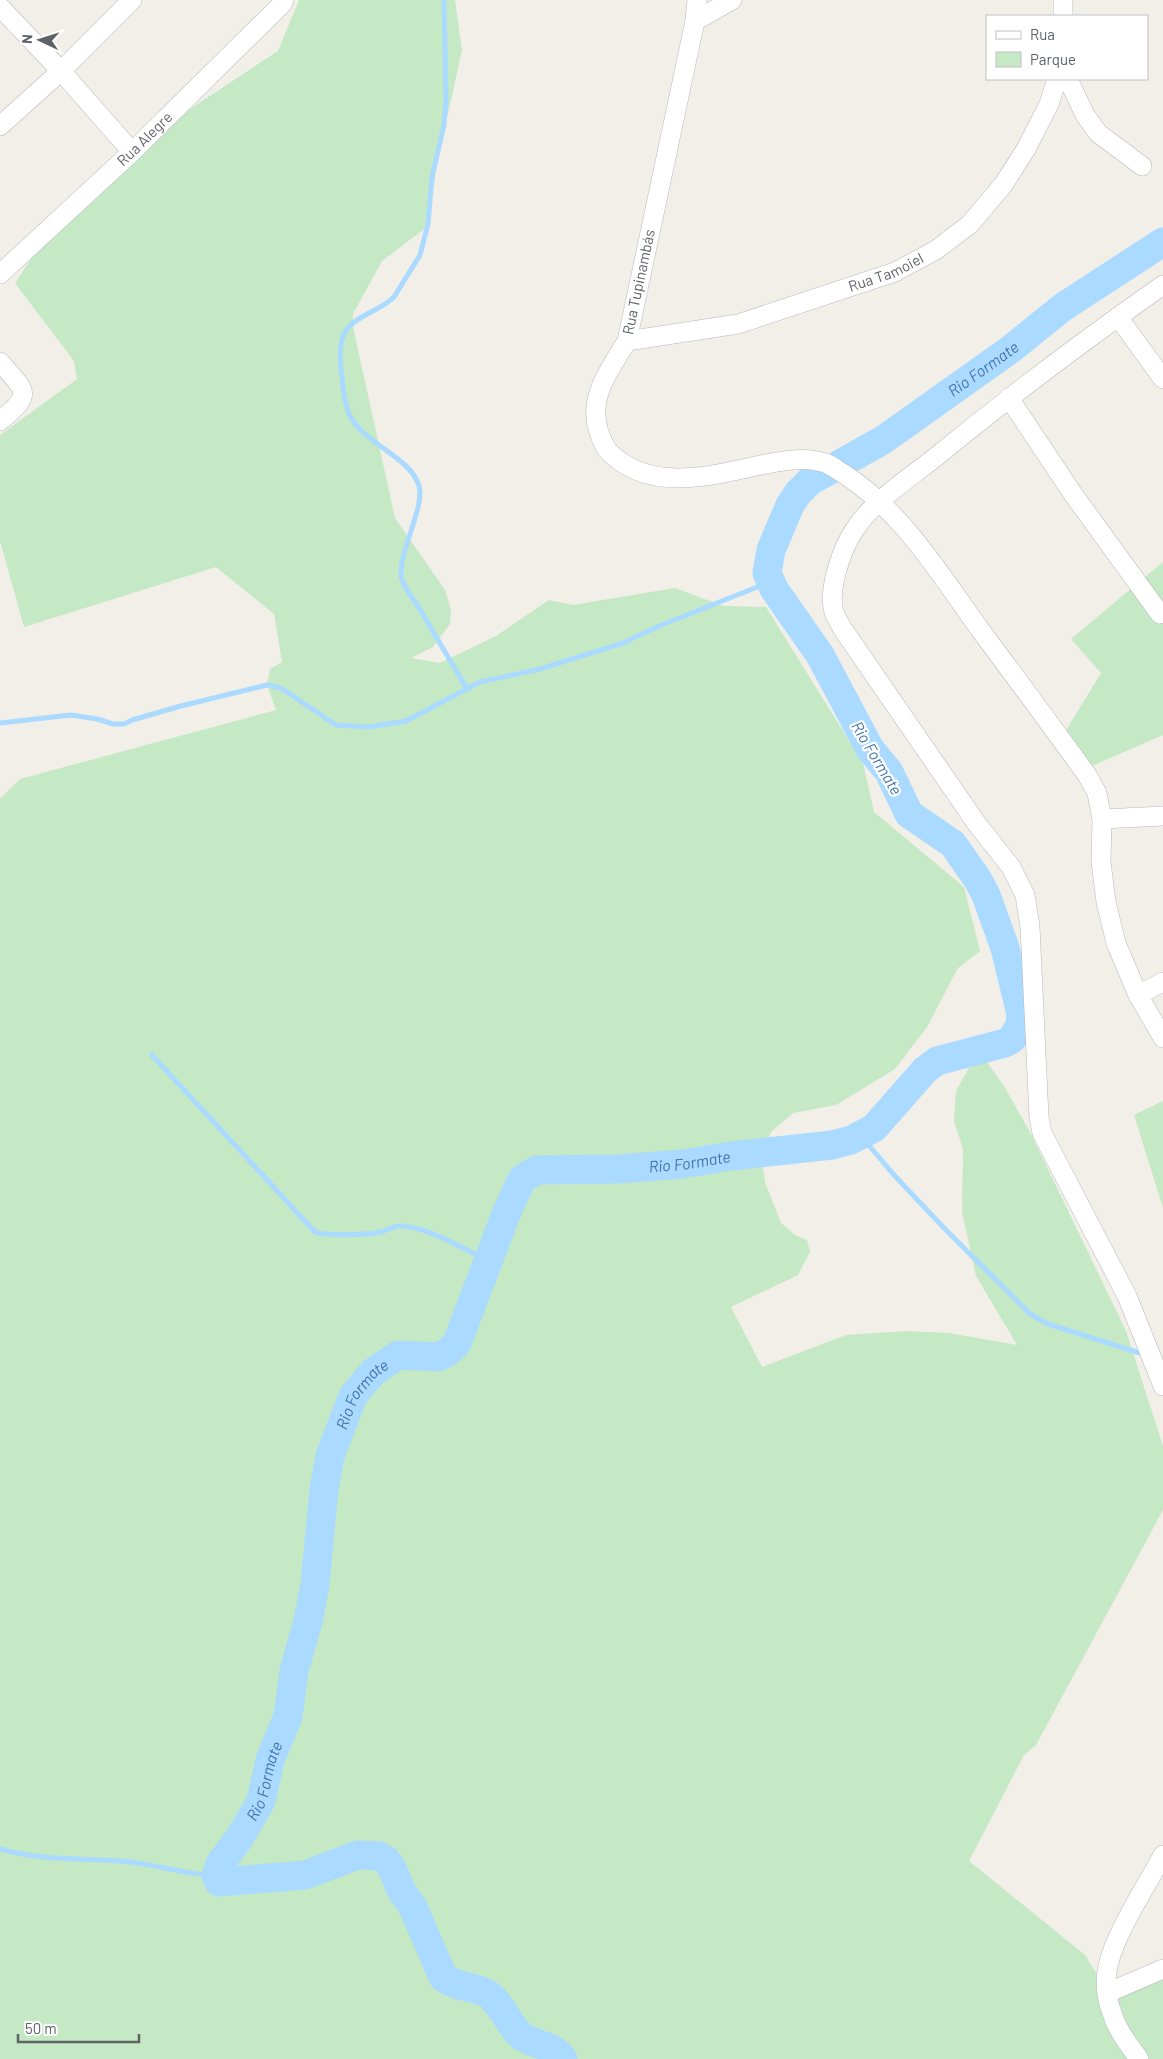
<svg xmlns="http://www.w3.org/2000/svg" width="1163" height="2059" font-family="Barlow,sans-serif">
  <rect width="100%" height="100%" fill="#f1efe8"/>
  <g fill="#c5e8c5">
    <path d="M299,0h156l7,50 -25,114 -10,63 -45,34 -29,53v13l42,191 50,72 6,19 -1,15 -17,23 -22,11 29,5 56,-27 53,-36 24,5 102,-17 48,18 43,1 97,156 11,49 90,75 16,64 -22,17 -31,59 -32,42 -59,36 -43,8 -22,19 -10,21 4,29 16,41 14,12 12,5 3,12 -12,23 -67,32 31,60 84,-32 61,-4 42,2 68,12 -41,-69 -14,-64 1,-63 -9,-28 2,-30 13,-23 17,-7 18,25 28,50 94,195 37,115v64l-127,235 -12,10 -55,106 116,94 27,44 51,-25v85h-1163v-1260l20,-20 256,-69 -9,-25 3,-16 12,-7 -8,-48 -58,-47 -192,60 -24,-86v-106l77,-56 -3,-18 -59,-78 18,-27 154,-145 91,-60z"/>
    <path d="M1163,562v173l-87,38 -17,-31 42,-69 -30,-34z"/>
    <path d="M1163,1101v107l-29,-93z"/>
  </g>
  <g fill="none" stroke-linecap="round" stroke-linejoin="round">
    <g stroke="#aadaff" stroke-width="5">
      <path d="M444,0l2,101 -2,24 -12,52 -4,47 -8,31 -26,42c-14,14 -35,17 -47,32 -8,11 -7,27 -6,40 2,14 2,31 8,45 13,29 61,42 70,72 6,20 -19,63 -18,89 1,11 12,23 18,33 16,27 32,54 48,81"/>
      <path d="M0,723l71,-8 26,4 16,5h11l8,-4 49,-14 86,-21 14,3 55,37 32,2 38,-6 74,-39 60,-13 83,-26 36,-17 111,-44"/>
      <path d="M152,1055l163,177c9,4 55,3 65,0 6,-1 12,-5 18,-6 25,-2 68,24 90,35"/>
      <path d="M861,1136l33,39 50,53 86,86 18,10 98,31"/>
      <path d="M0,1849c40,12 81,9 122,12 32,3 62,13 94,15"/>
    </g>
    <path stroke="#aadaff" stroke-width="29" id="s1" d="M563,2059c-9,-14 -26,-13 -40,-22 -13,-8 -21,-35 -37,-44 -13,-7 -31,-6 -43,-16l-30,-70 -12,-17 -9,-22 -6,-8 -7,-4 -21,-1 -53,20 -86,7 -3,-6 4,-12 20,-27 21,-36 9,-41 18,-44 6,-45 14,-50 7,-36 9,-96 6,-33 23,-60 20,-24 25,-17 40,2 10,-5 9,-9 49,-129 16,-35 15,-9 82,-1 63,-5 49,-8 101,-11 19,-5 23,-12 51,-58 12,-9 68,-18 7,-4 8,-14 1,-11 -16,-66 -19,-53 -8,-15 -25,-36 -44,-30 -20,-42 -19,-23 -50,-94 -46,-66 -7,-16 4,-23 19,-45 8,-12 12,-12 73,-41 128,-91 52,-42 100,-65"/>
    <defs>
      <g id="minor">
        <path d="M697,0l-2,21 -68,320c-17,28 -40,57 -28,91 2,6 5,15 10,20 41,41 102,24 152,13 21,-4 42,-9 64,-2 7,2 13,8 19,11 59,38 97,102 137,157 36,48 71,96 106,144l10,18 5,26 -1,43 5,40 10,41 22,52 25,43"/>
        <path d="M0,7l61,64 71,81"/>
        <path d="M1063,16v-16"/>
        <path d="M695,21l37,-21"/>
        <path d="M1068,79l17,36 13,18 44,33"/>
        <path d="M0,126l61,-55 71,-71"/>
        <path id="s2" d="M0,274l132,-122 149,-147 3,-5"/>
        <path d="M1163,285c-77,54 -153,111 -226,171 -25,20 -65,46 -82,73 -13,19 -29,63 -20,86 2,4 5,9 7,13l135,196 34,43 14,28 5,32 9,190 3,16 85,163 36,90"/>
        <path d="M1118,317l45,62"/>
        <path id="s3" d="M627,341l111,-17 157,-52 41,-22 34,-26 33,-39 23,-36 23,-45 8,-25"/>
        <path d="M0,362c26,30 34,31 0,59"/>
        <path d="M1009,398l64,96 87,120"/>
        <path d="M1102,819l61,-3"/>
        <path d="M1138,995l25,-13"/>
        <path d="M1107,1993l56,-24"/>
        <path d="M1139,2059c-10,-14 -22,-29 -27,-46 -5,-13 -7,-28 -5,-41 4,-33 40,-87 56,-117"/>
      </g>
    </defs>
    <use href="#minor" stroke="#b5b8bc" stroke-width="20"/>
    <use href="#minor" stroke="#fff" stroke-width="19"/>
  </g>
  <g text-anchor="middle" stroke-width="4.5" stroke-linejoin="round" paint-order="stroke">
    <g font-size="15" fill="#5f6368" stroke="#fff">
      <text dy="5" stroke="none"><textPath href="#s2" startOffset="198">Rua Alegre</textPath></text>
      <text dy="5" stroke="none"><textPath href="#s3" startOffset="269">Rua Tamoiel</textPath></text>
      <text transform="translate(639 282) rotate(-78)" y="5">Rua Tupinambás</text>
    </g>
    <g font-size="16" font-style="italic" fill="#4174aa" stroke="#fff">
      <text dy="6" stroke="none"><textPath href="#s1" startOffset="2654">Rio Formate</textPath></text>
      <text transform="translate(877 758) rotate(59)" y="6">Rio Formate</text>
      <text dy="6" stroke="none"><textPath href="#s1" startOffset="1438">Rio Formate</textPath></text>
      <text dy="6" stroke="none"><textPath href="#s1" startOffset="972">Rio Formate</textPath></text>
      <text dy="6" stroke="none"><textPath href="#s1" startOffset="568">Rio Formate</textPath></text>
    </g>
  </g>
  <rect x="986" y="15" width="162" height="65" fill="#ffffff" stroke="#bfc1c3"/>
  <rect x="996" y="31" width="25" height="8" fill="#ffffff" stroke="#bfc1c3"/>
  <text x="1030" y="40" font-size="15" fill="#5f6368">Rua</text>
  <rect x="996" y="52" width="25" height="15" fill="#c5e8c5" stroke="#bfc1c3"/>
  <text x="1030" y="65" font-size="15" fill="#5f6368">Parque</text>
  <g transform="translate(40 40) rotate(274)" stroke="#ffffff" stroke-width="4" paint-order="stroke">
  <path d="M0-4L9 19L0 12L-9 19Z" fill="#5f6368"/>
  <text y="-8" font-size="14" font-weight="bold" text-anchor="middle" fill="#5f6368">N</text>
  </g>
  <path d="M18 2034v8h121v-8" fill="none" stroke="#5f6368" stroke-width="2.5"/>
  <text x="25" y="2034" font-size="15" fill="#5f6368" stroke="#ffffff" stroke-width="4" paint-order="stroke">50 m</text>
</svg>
